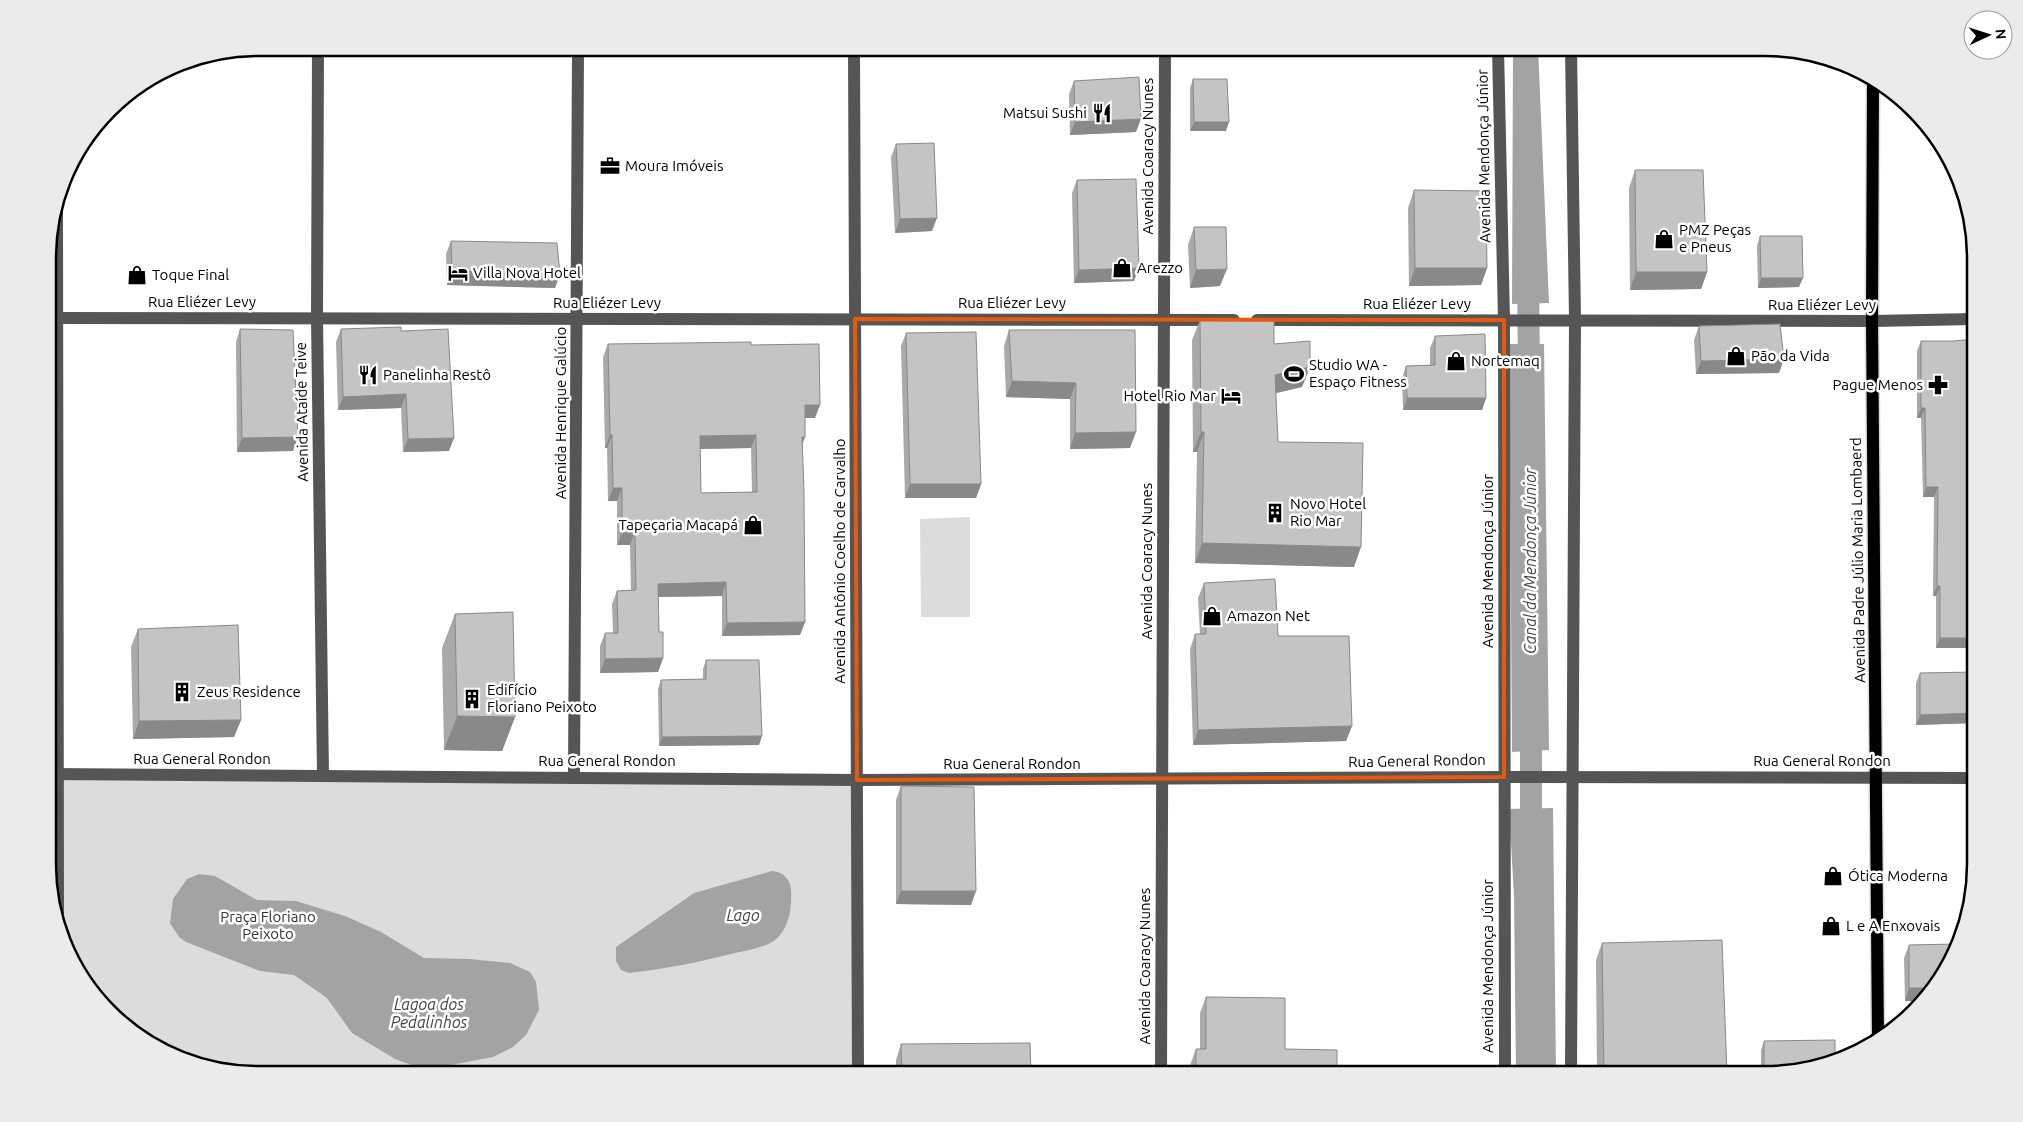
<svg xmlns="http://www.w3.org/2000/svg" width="2023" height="1122" font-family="Ubuntu,sans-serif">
  <rect width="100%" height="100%" fill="#fff"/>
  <g fill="#dcdcdc">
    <path d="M970,517v100h-49l-1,-98z"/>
    <path d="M58,774l799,6 1,294h-600l-54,-7 -51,-21 -70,-65 -25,-68z"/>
  </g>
  <g fill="#a3a3a3">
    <path d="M1513,48h25l11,255 -37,1z"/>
    <path d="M1509,344h35l5,406 -37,2z"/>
    <path d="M1553,808l3,266h-40l-2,-178 -5,-87z"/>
    <path d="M772,871c11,1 19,8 19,20 1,17 -2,38 -16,49 -11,8 -27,10 -40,13 -35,9 -70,16 -106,20l-8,-3 -5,-9v-14l78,-54z"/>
    <path d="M199,874l16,2 42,24 39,1 49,15 36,16 43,26 45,1 41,4 20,9 6,10 3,28 -13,25 -13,12 -20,10 -68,13 -30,-11 -43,-26 -25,-35 -33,-23 -34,-4 -74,-29 -7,-5 -9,-14 3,-24 14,-20z"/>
  </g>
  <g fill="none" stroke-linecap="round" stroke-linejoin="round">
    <g stroke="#a3a3a3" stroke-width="22">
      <path d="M1528,274l1,100"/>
      <path d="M1531,721v118"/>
    </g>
    <defs>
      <path id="major" d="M1873,78l-1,243 6,720"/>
    </defs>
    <use href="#major" stroke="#dbdbdb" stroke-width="15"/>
    <g stroke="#555" stroke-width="12">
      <path d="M318,48l-1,270 6,458"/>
      <path d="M854,48l4,1026"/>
      <path d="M1498,48l6,272 1,754"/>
      <path d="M57,206l1,707"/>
      <path d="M49,318l1185,2"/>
      <path d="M1257,320l615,1 103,-2"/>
      <path d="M49,774l808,6 647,-3 471,1"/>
      <path d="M574,778l4,-730"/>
      <path d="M1161,1074l4,-1026"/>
      <path d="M1571,1074l4,-754 -4,-272"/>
    </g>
    <use href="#major" stroke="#000" stroke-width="12"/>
  </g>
  <g fill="#a9a9a9" fill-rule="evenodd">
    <path d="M1193,79l33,52h-36v-43z"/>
    <path d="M1074,81l62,51 -66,3 -1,-41z"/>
    <path d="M896,144l36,87 -37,2 -4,-76z"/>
    <path d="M1635,170l72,102 -6,17 -71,1 -1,-102z"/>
    <path d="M1077,180l57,101 -60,2 -2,-90z"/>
    <path d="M1414,190l73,78 -6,17 -72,1 -1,-78z"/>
    <path d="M1194,227l26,59 -30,2 -2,-43z"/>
    <path d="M1760,236l39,51 -41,1 -1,-42z"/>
    <path d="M451,241l109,33 -5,14 -108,-3 -1,-31z"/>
    <path d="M1200,320l74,24 36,23 -8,20 -26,6 2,49 76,125 -159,-4 2,-111h-4l-1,-112z"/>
    <path d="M1699,326l80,47 -83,1 -2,-34z"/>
    <path d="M240,329l53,122 -56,1 -1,-110z"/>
    <path d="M341,329l60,2 48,120 -46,1 -2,-44 -63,2 -2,-68z"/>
    <path d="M1009,330h126l-5,118 -60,1v-50l-64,-2 -2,-51z"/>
    <path d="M906,333l75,151 -5,14h-71l-4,-152z"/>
    <path d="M1435,336l51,62 -4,12h-79l-1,-32 4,-12 24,-1v-17z"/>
    <path d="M1975,339v384l-59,2v-42l4,-10 55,-1 -1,-24h-38v-52h-3l1,-99h-11l-2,-79h-4v-67l4,-10h33z"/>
    <path d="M608,344l143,1 64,73h-10l-3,28 3,176 -5,13 -78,1v-40l-64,1 1,35 4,26 -5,14 -58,1v-27l5,-13h8l-1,-29 5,-13 14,-1 -1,-45h-13v-44h-9l-1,-53h-2l-2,-91zM751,448l1,44 -51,1 -1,-44z"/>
    <path d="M1204,583l74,53 74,90 -6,15 -153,4 -3,-96 5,-15h5l-2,-36z"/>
    <path d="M455,614l60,103 -13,34 -58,-1 -2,-102z"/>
    <path d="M138,629l103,91 -7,17 -101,2 -2,-92z"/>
    <path d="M706,660l53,85 -100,1 -1,-57 3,-9 42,-1v-10z"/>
    <path d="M901,786l70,119 -75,-1v-104z"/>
    <path d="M1602,943l125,131h-130l-1,-114z"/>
    <path d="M1909,945l38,24 -30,32h-12l-1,-43z"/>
    <path d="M1206,997l79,52 52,25h-147v-9l6,-16h4v-36z"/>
    <path d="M1764,1041l14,33h-17v-24z"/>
    <path d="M901,1044l130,30h-135v-14z"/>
  </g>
  <g fill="#898989">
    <path d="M1141,119l-5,13 -66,3 5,-13z"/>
    <path d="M1194,122h35l-3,9h-36z"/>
    <path d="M937,218l-5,13 -37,2 5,-14z"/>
    <path d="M1139,268l-5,13 -60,2 5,-13z"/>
    <path d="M1415,268h72l-6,17 -72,1z"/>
    <path d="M1227,269l-7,17 -30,2 6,-18z"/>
    <path d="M452,271l108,3 -5,14 -108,-3z"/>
    <path d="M1636,272h71l-6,17 -71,1z"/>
    <path d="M1761,278h42l-4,9 -41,1z"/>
    <path d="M1784,359l-5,14 -83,1 5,-13z"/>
    <path d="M1310,367l-8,20 -34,8 7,-20z"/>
    <path d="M1012,381l64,2 -6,16 -64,-2z"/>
    <path d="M406,394l-5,14 -63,2 5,-13z"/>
    <path d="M1407,398h79l-4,12h-79z"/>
    <path d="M805,405h15l-5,13h-15z"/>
    <path d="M1921,408h4l-4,10h-4z"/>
    <path d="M1136,432l-6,16 -60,1 5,-16z"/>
    <path d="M1201,432h3l-7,20h-4z"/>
    <path d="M610,435h2l-5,13h-2z"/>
    <path d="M756,435l-5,13 -56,1 5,-13z"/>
    <path d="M298,437l-5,14 -56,1 5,-14z"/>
    <path d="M802,437h3l-5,14z"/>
    <path d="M454,438l-5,13 -46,1 5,-13z"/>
    <path d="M910,484h71l-5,14h-71z"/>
    <path d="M1926,487h12l-4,10h-11z"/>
    <path d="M613,488h9l-5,13h-9z"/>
    <path d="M622,532h13l-5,13h-13z"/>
    <path d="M1202,543l159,4 -7,20 -159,-4z"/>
    <path d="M726,582l-4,14 -69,1 5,-13z"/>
    <path d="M1937,586h3l-4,10h-3z"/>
    <path d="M805,622l-5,13 -78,1 5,-13z"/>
    <path d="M1940,638h35v8l-1,2h-38z"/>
    <path d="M663,658l-5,14 -58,1 5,-14z"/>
    <path d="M1975,713v10l-59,2 4,-10z"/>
    <path d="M457,716l58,1 -13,34 -58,-1z"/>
    <path d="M241,720l-7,17 -101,2 6,-18z"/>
    <path d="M1352,726l-6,15 -153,4 5,-15z"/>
    <path d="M762,736l-3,9 -100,1 3,-9z"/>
    <path d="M901,891h75l-5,14 -75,-1z"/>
    <path d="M1909,988h21l-13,13h-12z"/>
  </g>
  <g fill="#c4c4c4" stroke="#898989" fill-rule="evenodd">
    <path d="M1139,77l2,42 -66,3 -1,-41z"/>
    <path d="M1193,79h34l2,43h-35z"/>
    <path d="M934,143l3,75 -37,1 -4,-75z"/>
    <path d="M1635,170h68l4,102h-71z"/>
    <path d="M1136,179l3,89 -60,2 -2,-90z"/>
    <path d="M1414,190l72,1 1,77h-72z"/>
    <path d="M1194,227h32l1,42 -31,1z"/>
    <path d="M1760,236h42l1,42h-42z"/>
    <path d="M451,241l106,2 3,31 -108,-3z"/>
    <path d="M1274,319v25l36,-3v26l-35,8 3,67 85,1 -2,104 -159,-4 2,-111h-3l-1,-112z"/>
    <path d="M1780,324l4,35 -83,2 -2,-35z"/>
    <path d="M401,327v4l47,-2 6,109 -46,1 -2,-45 -63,3 -2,-68z"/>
    <path d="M240,329l53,1 5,107 -56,1z"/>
    <path d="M1009,330h126l1,102 -61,1 1,-50 -64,-2z"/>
    <path d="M976,332l5,152h-71l-4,-151z"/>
    <path d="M1485,334l1,64h-79l-1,-32 29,-1v-29z"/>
    <path d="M1975,339v299h-35v-52h-3l1,-99h-12l-1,-79h-4v-67h33z"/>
    <path d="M751,342v3l68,-1 1,61h-15v32h-3l2,54 1,131 -78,1 -1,-41 -68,2 1,48h4v26l-58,1v-26h13l-1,-42 19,-1 -1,-58h-13v-44h-9l-1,-53h-2l-2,-91zM756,435l1,57 -56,1 -1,-57z"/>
    <path d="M1275,579l3,57h71l3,90 -154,4 -3,-96h11l-2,-51z"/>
    <path d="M513,612l2,105 -58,-1 -2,-102z"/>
    <path d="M238,625l3,95 -102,1 -1,-92z"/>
    <path d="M706,660h53l3,76 -100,1 -1,-57 45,-1z"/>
    <path d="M1975,672v41l-55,2v-42z"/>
    <path d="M901,786l73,1 2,104h-75z"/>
    <path d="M1722,940l5,134h-123l-2,-131z"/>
    <path d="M1955,944l-8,25 -17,19h-21v-43z"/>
    <path d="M1206,997l79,1v51l52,1v24h-141v-25h10z"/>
    <path d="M1835,1040v22l-3,1 -54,11h-14v-33z"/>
    <path d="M1030,1043l1,31h-129l-1,-30z"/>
  </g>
  <path fill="none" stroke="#e8590c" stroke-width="4" stroke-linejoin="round" d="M855,319l649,1v457l-647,3z"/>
  <defs>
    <symbol id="restaurant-bare" viewBox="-9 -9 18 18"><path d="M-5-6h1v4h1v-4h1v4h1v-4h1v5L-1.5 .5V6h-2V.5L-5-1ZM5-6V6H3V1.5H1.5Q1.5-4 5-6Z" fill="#000" stroke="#fff" stroke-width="2.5" paint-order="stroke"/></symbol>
    <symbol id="office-bare" viewBox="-9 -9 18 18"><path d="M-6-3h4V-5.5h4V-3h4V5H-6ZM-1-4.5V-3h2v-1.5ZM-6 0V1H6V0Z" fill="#000" stroke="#fff" stroke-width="2.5" paint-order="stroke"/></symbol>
    <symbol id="shop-bare" viewBox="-9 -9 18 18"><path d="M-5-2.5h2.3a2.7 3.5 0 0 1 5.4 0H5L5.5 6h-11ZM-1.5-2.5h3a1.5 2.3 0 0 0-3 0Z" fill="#000" stroke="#fff" stroke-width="2.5" paint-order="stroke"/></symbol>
    <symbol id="hotel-bare" viewBox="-9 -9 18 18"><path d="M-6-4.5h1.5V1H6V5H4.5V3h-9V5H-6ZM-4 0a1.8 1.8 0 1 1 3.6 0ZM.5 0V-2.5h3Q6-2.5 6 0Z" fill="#000" stroke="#fff" stroke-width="2.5" paint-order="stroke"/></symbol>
    <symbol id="stadium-bare" viewBox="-9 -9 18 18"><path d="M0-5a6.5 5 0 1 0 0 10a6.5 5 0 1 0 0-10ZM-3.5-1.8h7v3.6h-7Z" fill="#000" stroke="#fff" stroke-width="2.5" paint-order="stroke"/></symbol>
    <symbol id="pharmacy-bare" viewBox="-9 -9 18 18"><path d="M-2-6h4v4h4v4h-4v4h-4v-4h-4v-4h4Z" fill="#000" stroke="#fff" stroke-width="2.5" paint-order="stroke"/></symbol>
    <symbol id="building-bare" viewBox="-9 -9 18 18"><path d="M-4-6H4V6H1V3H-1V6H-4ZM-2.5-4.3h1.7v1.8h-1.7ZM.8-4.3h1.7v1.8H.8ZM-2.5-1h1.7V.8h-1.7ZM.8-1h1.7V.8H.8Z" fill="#000" stroke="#fff" stroke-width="2.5" paint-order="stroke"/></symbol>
  </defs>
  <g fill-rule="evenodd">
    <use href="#restaurant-bare" x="1088" y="99" width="28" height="28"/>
    <use href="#office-bare" x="596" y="152" width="28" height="28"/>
    <use href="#shop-bare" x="1650" y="225" width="28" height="28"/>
    <use href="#shop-bare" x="1108" y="254" width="28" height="28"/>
    <use href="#hotel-bare" x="444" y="259" width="28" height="28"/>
    <use href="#shop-bare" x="123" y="261" width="28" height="28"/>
    <use href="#shop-bare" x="1722" y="342" width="28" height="28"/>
    <use href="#shop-bare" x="1442" y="347" width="28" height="28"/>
    <use href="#stadium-bare" x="1280" y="360" width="28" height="28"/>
    <use href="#restaurant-bare" x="354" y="361" width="28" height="28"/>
    <use href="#pharmacy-bare" x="1924" y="371" width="28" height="28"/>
    <use href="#hotel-bare" x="1217" y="382" width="28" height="28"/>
    <use href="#building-bare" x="1261" y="499" width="28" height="28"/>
    <use href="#shop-bare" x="739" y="511" width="28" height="28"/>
    <use href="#shop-bare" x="1198" y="602" width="28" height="28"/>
    <use href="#building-bare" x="168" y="678" width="28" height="28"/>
    <use href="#building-bare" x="458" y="685" width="28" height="28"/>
    <use href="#shop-bare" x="1819" y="862" width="28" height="28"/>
    <use href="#shop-bare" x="1817" y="912" width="28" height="28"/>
  </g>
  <g text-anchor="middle" stroke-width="5" stroke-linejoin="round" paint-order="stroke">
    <g font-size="15" fill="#000" stroke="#fff" text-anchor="start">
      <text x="1087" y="118" text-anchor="end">Matsui Sushi</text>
      <text x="625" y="171">Moura Imóveis</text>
      <text x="1679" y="235">PMZ Peças<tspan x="1679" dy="17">e Pneus</tspan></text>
      <text x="1137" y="273">Arezzo</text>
      <text x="473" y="278">Villa Nova Hotel</text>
      <text x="152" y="280">Toque Final</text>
      <text x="1751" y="361">Pão da Vida</text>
      <text x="1471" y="366">Nortemaq</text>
      <text x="1309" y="370">Studio WA -<tspan x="1309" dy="17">Espaço Fitness</tspan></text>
      <text x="383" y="380">Panelinha Restô</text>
      <text x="1923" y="390" text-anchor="end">Pague Menos</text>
      <text x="1216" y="401" text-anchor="end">Hotel Rio Mar</text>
      <text x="1290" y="509">Novo Hotel<tspan x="1290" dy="17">Rio Mar</tspan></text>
      <text x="738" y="530" text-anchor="end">Tapeçaria Macapá</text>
      <text x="1227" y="621">Amazon Net</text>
      <text x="487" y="695">Edifício<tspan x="487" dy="17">Floriano Peixoto</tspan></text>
      <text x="197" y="697">Zeus Residence</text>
      <text x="1848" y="881">Ótica Moderna</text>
      <text x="1846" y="931">L e A Enxovais</text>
    </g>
    <g font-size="15" fill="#000" stroke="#fff">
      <text transform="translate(1148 156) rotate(-90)" y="5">Avenida Coaracy Nunes</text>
      <text transform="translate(1484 156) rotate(-91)" y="5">Avenida Mendonça Júnior</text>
      <text x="202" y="307">Rua Eliézer Levy</text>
      <text x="607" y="308">Rua Eliézer Levy</text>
      <text x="1012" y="308">Rua Eliézer Levy</text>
      <text x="1417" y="309">Rua Eliézer Levy</text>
      <text x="1822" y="310">Rua Eliézer Levy</text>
      <text transform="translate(302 412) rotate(-91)" y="5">Avenida Ataíde Teive</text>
      <text transform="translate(561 413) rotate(-90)" y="5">Avenida Henrique Galúcio</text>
      <text transform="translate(1858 560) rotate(-91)" y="5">Avenida Padre Júlio Maria Lombaerd</text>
      <text transform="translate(840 561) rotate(-90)" y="5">Avenida Antônio Coelho de Carvalho</text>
      <text transform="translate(1147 561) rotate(-90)" y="5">Avenida Coaracy Nunes</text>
      <text transform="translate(1488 561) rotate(-90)" y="5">Avenida Mendonça Júnior</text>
      <text x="202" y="764">Rua General Rondon</text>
      <text x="607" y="766">Rua General Rondon</text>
      <text transform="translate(1417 761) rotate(-1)" y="5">Rua General Rondon</text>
      <text x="1822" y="766">Rua General Rondon</text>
      <text x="1012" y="769">Rua General Rondon</text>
      <text transform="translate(1145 966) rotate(-90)" y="5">Avenida Coaracy Nunes</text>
      <text transform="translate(1488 966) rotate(-90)" y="5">Avenida Mendonça Júnior</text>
    </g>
    <g font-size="15" fill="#333" stroke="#fff">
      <text x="268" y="922">Praça Floriano<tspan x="268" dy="17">Peixoto</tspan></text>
    </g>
    <g font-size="16" font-style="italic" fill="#444" stroke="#fff">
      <text transform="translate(1530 561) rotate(-90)" y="6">Canal da Mendonça Júnior</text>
      <text x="743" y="921">Lago</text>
      <text x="429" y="1010">Lagoa dos<tspan x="429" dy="18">Pedalinhos</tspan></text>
    </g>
  </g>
  <path d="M0 0H2023V1122H0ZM258 56H1765A202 202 0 0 1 1967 258V864A202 202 0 0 1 1765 1066H258A202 202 0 0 1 56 864V258A202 202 0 0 1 258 56Z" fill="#ebebeb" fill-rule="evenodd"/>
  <path fill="none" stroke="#000" stroke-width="2.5" d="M258 56H1765A202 202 0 0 1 1967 258V864A202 202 0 0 1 1765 1066H258A202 202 0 0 1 56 864V258A202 202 0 0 1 258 56Z"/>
  <g transform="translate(1988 35) rotate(86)"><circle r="24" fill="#ffffff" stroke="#999999"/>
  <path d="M0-4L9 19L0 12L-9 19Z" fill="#000000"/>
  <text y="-8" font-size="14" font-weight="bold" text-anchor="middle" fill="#000000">N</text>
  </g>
</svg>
